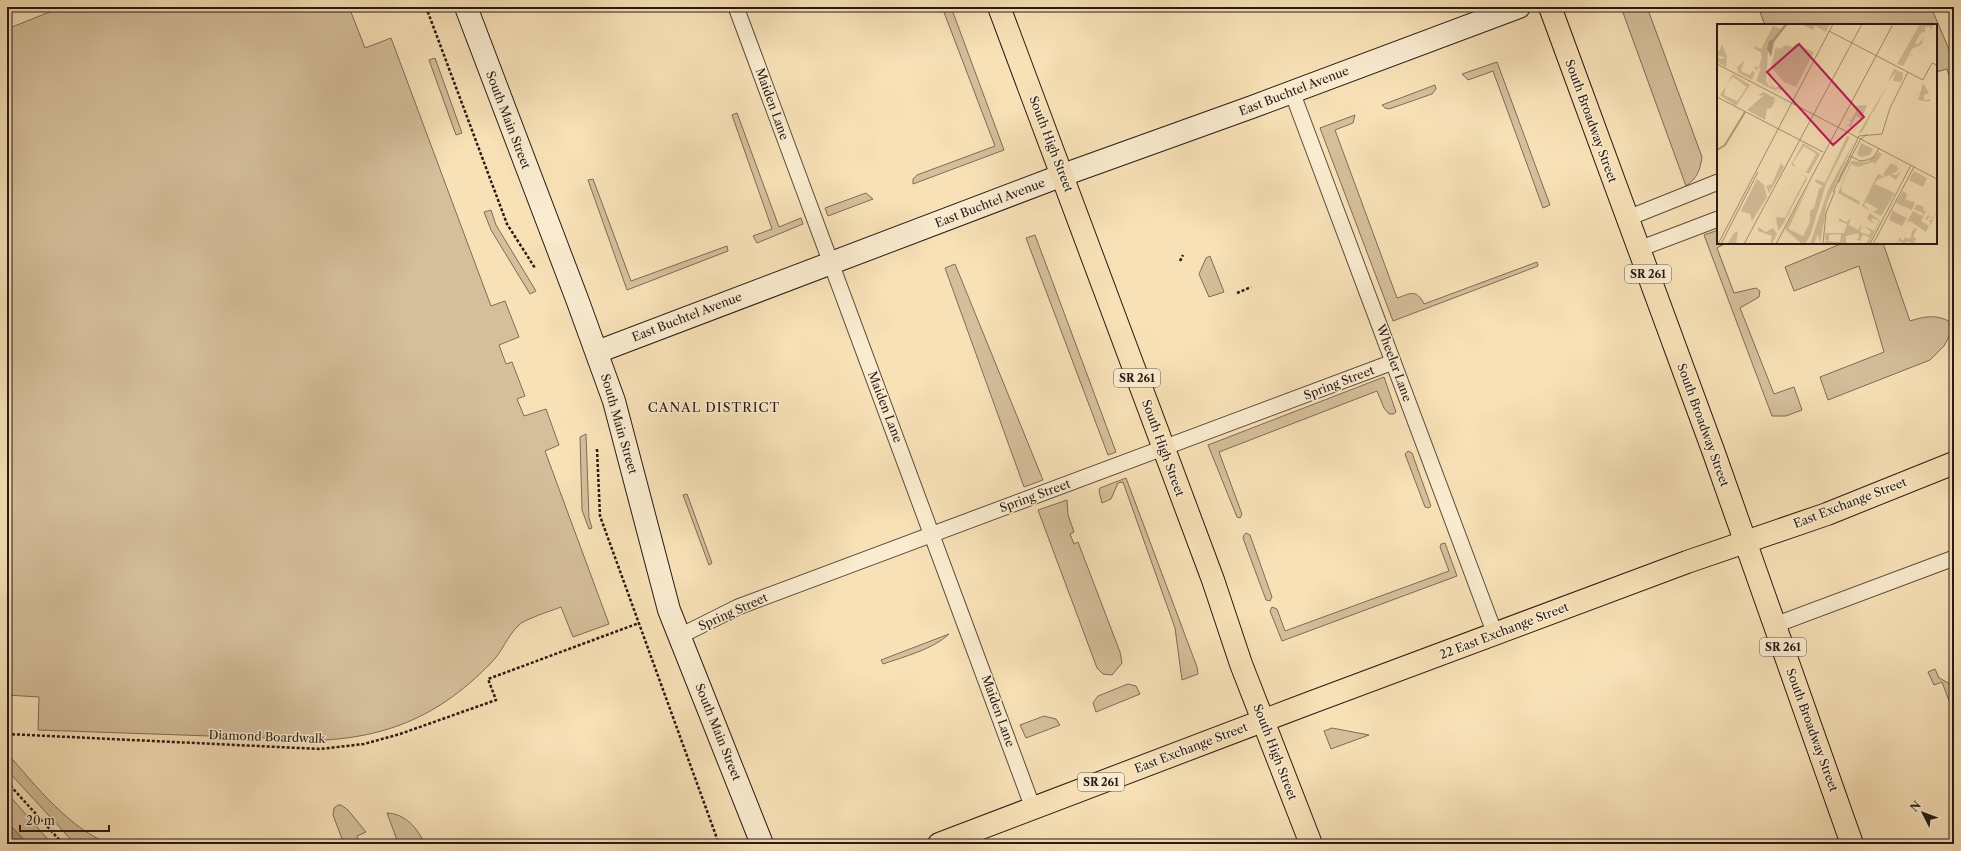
<svg xmlns="http://www.w3.org/2000/svg" width="1961" height="851" font-family="'Libre Caslon Text',serif">
  <rect width="100%" height="100%" fill="#f8e1b7"/>
  <filter id="stains"><feTurbulence type="fractalNoise" baseFrequency=".005" numOctaves="4"/><feColorMatrix values="0 0 0 0 .2 0 0 0 0 .09 0 0 0 0 .02 0 0 0 .5 -.17"/></filter>
  <radialGradient id="worn" r=".72"><stop offset=".6" stop-color="#630" stop-opacity="0"/><stop offset="1" stop-color="#630" stop-opacity=".3"/></radialGradient>
  <g fill="#d5bf9b" stroke="#7e6c58">
    <path d="M62,7h287l16,41 26,-10 100,268 14,-5 14,36 -20,8 7,19 6,-2 13,34 -8,3 7,17 22,-7 13,36 -14,6 64,173 -36,13 -12,-30c-10,4 -36,12 -42,18 -12,11 -17,28 -29,39 -57,58 -113,77 -194,77v-2l-258,-9 1,-33 -32,-2v-666z"/>
    <path d="M942,7h9l53,143 -91,34v-5l4,-4 78,-29z"/>
    <path d="M1621,7h26l55,150c-2,14 -5,21 -16,29z"/>
    <path d="M1758,7h173l23,54v30l-7,-22 -11,3v-47h-171z"/>
    <path d="M435,58l27,75 -6,2 -27,-75z"/>
    <path d="M1497,62l53,143 -7,3 -50,-137 -25,9 -6,-6z"/>
    <path d="M1435,85l1,4 -4,5 -43,15 -4,-1 -3,-3z"/>
    <path d="M737,113l42,114 22,-9 2,6 -46,19 -4,-7 19,-7 -40,-114z"/>
    <path d="M1355,115l-2,8 -18,7 62,168c13,-4 19,-10 27,6l113,-42 1,4 -145,55 -73,-193z"/>
    <path d="M593,179l38,102 96,-35 1,5 -101,39 -39,-110z"/>
    <path d="M866,193l7,6 -45,17 -3,-8z"/>
    <path d="M491,210l5,15 40,66 -6,3 -39,-64 -7,-18z"/>
    <path d="M1718,230v13h8l-9,5 17,45 22,-5 4,3 -1,6 -19,11 34,86 20,-7 8,23 -16,6h-14l-68,-181z"/>
    <path d="M1035,235l81,217 -8,3 -82,-217z"/>
    <path d="M1843,243h40l27,78c15,-5 28,-7 42,2l-1,10 -7,13 -14,14 -102,40 -8,-23 64,-25 -25,-86 -65,25 -9,-24z"/>
    <path d="M1210,256l14,36 -15,5 -10,-23 7,-16z"/>
    <path d="M955,264l88,216 -19,7 -79,-219z"/>
    <path d="M1384,377l12,35 -2,2h-5l-5,-6 -7,-17 -158,61 23,62 -2,4 -3,-1 -29,-72z"/>
    <path d="M586,434l3,84 3,10 -3,1 -7,-19 -2,-73z"/>
    <path d="M1408,451l4,2 19,53 -2,2 -4,-1 -20,-53z"/>
    <path d="M1126,478l71,189 1,7 -16,6 -7,-52 -52,-146 -5,1 -7,16 -9,4 -3,-12 1,-3z"/>
    <path d="M687,494l25,69 -3,2 -26,-70z"/>
    <path d="M1067,500l1,15 6,17 -4,2 4,10 4,-2 42,110 2,11 -10,12 -9,-1 -6,-6 -59,-158z"/>
    <path d="M1246,533l4,2 22,62 -2,4 -4,-1 -23,-62 1,-3z"/>
    <path d="M1445,543l12,33 -175,65 -12,-30 2,-4 5,2 8,22 164,-60 -9,-24 1,-3z"/>
    <path d="M949,634c-15,15 -46,23 -66,30l-2,-4z"/>
    <path d="M1935,669l4,9 15,8v28l-12,-32 -8,3 -6,-13z"/>
    <path d="M1128,684l8,2 4,8 -44,18 -3,-9 5,-7z"/>
    <path d="M1044,716l12,3 4,6 -34,13 -6,-13z"/>
    <path d="M1332,728l37,7 -38,14 -7,-18z"/>
    <path d="M7,753c28,32 64,78 104,91h-36l-68,-74z"/>
    <path d="M7,793l45,51h-24l-21,-22z"/>
    <path d="M338,805h3l7,5 18,22 -9,4 3,8h-16l-11,-29 1,-7z"/>
    <path d="M387,813c19,1 30,15 38,31h-40l12,-4z"/>
  </g>
  <path fill="#b19d80" stroke="#7a6955" d="M7,822l21,22h-21z"/>
  <g fill="none" stroke-linecap="round" stroke-linejoin="round">
    <defs>
      <g id="lane">
        <path d="M736,7c98,267 200,533 297,801"/>
        <path d="M1292,92l203,542"/>
        <path d="M1628,218l90,-36"/>
        <path d="M1639,249l79,-30"/>
        <path d="M1775,625l179,-67"/>
        <path d="M680,636l58,-29 655,-245"/>
      </g>
      <g id="secondary">
        <path d="M466,7l111,292 37,102 55,209 93,234"/>
        <path d="M597,352l466,-177 189,-68 267,-100"/>
      </g>
      <g id="primary">
        <path d="M999,7l214,573 28,84 70,180"/>
        <path d="M1550,7l164,446 138,391"/>
        <path d="M939,844l368,-140 380,-142 140,-48 127,-51"/>
      </g>
    </defs>
    <use href="#lane" stroke="#5c4c3d" stroke-width="17"/>
    <use href="#secondary" stroke="#281a14" stroke-width="24"/>
    <use href="#primary" stroke="#281a14" stroke-width="24"/>
    <g stroke="#281a14" stroke-width="2.5" stroke-dasharray="3 2" stroke-linecap="butt">
      <path d="M426,7l81,217 28,44"/>
      <path d="M1180,261l3,-6"/>
      <path d="M1237,293l14,-6"/>
      <path d="M597,449l3,67 119,328"/>
      <path d="M7,734l313,15 44,-5 36,-10 96,-34 -8,-21 151,-56"/>
      <path d="M7,782l56,62"/>
    </g>
    <use href="#lane" stroke="#faecd0" stroke-width="15"/>
    <use href="#secondary" stroke="#faecd0" stroke-width="22"/>
    <use href="#primary" stroke="#f8e1b7" stroke-width="22"/>
  </g>
  <g text-anchor="middle" stroke-width="3" stroke-linejoin="round" paint-order="stroke">
    <g fill="#faecd0" stroke="#67594c" stroke-width="1">
      <rect x="1625" y="265" width="46" height="18" rx="3"/>
      <rect x="1114" y="369" width="46" height="18" rx="3"/>
      <rect x="1760" y="638" width="46" height="18" rx="3"/>
      <rect x="1078" y="773" width="46" height="18" rx="3"/>
    </g>
    <g font-size="11" font-weight="bold" fill="#281a14">
      <text x="1648" y="278">SR 261</text>
      <text x="1137" y="382">SR 261</text>
      <text x="1783" y="651">SR 261</text>
      <text x="1101" y="786">SR 261</text>
    </g>
    <g font-size="12" fill="#281a14" stroke="#faecd0">
      <text transform="translate(1294 91) rotate(-21)" y="4">East Buchtel Avenue</text>
      <text transform="translate(772 104) rotate(70)" y="4">Maiden Lane</text>
      <text transform="translate(508 120) rotate(69)" y="4">South Main Street</text>
      <text transform="translate(1591 121) rotate(70)" y="4">South Broadway Street</text>
      <text transform="translate(1051 144) rotate(69)" y="4">South High Street</text>
      <text transform="translate(990 203) rotate(-21)" y="4">East Buchtel Avenue</text>
      <text transform="translate(687 317) rotate(-21)" y="4">East Buchtel Avenue</text>
      <text transform="translate(1394 363) rotate(70)" y="4">Wheeler Lane</text>
      <text transform="translate(1339 383) rotate(-21)" y="4">Spring Street</text>
      <text transform="translate(885 407) rotate(69)" y="4">Maiden Lane</text>
      <text transform="translate(619 424) rotate(74)" y="4">South Main Street</text>
      <text transform="translate(1703 425) rotate(70)" y="4">South Broadway Street</text>
      <text transform="translate(1163 448) rotate(70)" y="4">South High Street</text>
      <text transform="translate(1035 496) rotate(-20)" y="4">Spring Street</text>
      <text transform="translate(1850 503) rotate(-21)" y="4">East Exchange Street</text>
      <text transform="translate(733 612) rotate(-24)" y="4">Spring Street</text>
      <text transform="translate(1504 631) rotate(-21)" y="4">22 East Exchange Street</text>
      <text transform="translate(998 711) rotate(70)" y="4">Maiden Lane</text>
      <text transform="translate(1812 730) rotate(70)" y="4">South Broadway Street</text>
      <text transform="translate(718 732) rotate(68)" y="4">South Main Street</text>
      <text transform="translate(267 737) rotate(2)" y="4">Diamond Boardwalk</text>
      <text transform="translate(1191 748) rotate(-21)" y="4">East Exchange Street</text>
      <text transform="translate(1275 752) rotate(69)" y="4">South High Street</text>
    </g>
    <g font-size="13" letter-spacing="1" fill="#281a14" stroke="#faecd0">
      <text x="714" y="412">CANAL DISTRICT</text>
    </g>
  </g>
  <g transform="translate(1717 24)">
    <rect width="220" height="220" fill="#f8e1b7"/>
    <path d="M84,0h29l-4,8 -11,-6 -2,4zM203,0l13,1 -1,3 -1,2 -1,-4 -5,1v5l-4,1 -6,10 3,2 5,-8 -1,7 -10,5 -3,5 5,1h-5l-6,11 -6,-2zM56,2l8,3 -13,22 -2,30 2,3 2,-15 -2,16 6,3 -3,-3 -1,-3 1,-13v15l5,4 4,-4 2,3 -3,6v-4h-4l3,3 -22,-11 5,-13h-4v3l-3,-4h5l3,-10 -1,-5 -11,-5 6,2 -3,-4 8,4zM78,20l19,8 -18,35 -12,-5 -13,-15 5,-21 2,3 6,-3 -4,4 6,-5 7,2zM5,21l5,11 -1,11 -9,-5v-6l4,3 5,-1 -9,-3zM27,37l-3,10 9,4 2,-4 3,1 -3,8 -18,-9 4,2 -1,-6zM177,45l9,4v5l-2,4 -8,-1 3,-9 -8,10zM16,50l17,11 -14,21 -16,-11 6,-9 -2,9 13,6 10,-14 -14,-10 -6,7zM206,59l6,10 -5,2v5l7,-1 -2,3 -11,-2zM171,60l-14,27 3,3 -4,-3 -10,20 -5,3zM46,68l4,2 -2,3 2,-3 8,4 -2,5 4,-4 -6,9 -4,1 -2,11 -18,-10 17,-15 -6,1zM150,81l-5,13 -8,14 -3,-2 3,1 7,-12 -5,-3 -5,11 -6,-2h4l2,-3 -3,-3 3,1 5,-8 -1,-6zM130,112l3,1 -24,47 -16,52 -5,8h-3l-17,-15 26,-48 -23,48 15,7 7,-14v-11l4,-3 5,-19 4,-3 -8,-4 1,-3 9,4zM138,116l-28,63 -7,41 -2,-10 -4,10h-4l18,-54zM86,119l17,11 -11,20 -11,-6 8,4 10,-18 -12,-8 -11,17 3,4 -5,-2zM144,119l12,6 -3,6 -9,2 -4,-3zM162,128l3,2 -7,10 -2,-2 -15,5 -7,-3 -10,23 1,5 17,9 1,4 -22,-12 13,-32 16,1zM64,139l3,4 -15,26 -3,-7 6,-2zM174,139l6,3 1,4 -7,5h6l4,-5 -5,10 -7,-5 -12,5 -2,4 20,9 -14,23 -8,-4 5,-3 -12,-7 -2,3 7,6 -9,-5 16,-32 7,3 -2,-3zM197,147l13,7 -4,9 -14,-7zM83,150l6,2 1,3 -24,45 -5,7 -2,-14 9,1 21,-41zM40,155l7,6 3,12 -15,24 -2,-7 -9,-3zM186,167l4,3 -1,6 9,2 -3,8 -16,-7zM200,180l7,3 -1,4 3,-1 -3,7 3,1 2,-3 4,3 4,-5 -3,6 -5,-2v3h5l-3,5v-4l-7,-4 -2,4 8,5 -3,6 -16,-11 -3,1 6,-11 9,5 1,-3 -9,-4zM176,185v2l14,7 -5,8 -13,-6zM153,189l10,8 -11,23 -3,-1 4,-5 -7,-4 -3,7 -4,-2 3,-1 -1,-5 -12,3v8l-21,-1v-2l15,1 1,-8 -12,1v6l-4,-1v-7h19l3,-9 -8,-3v-3l7,4 5,-4 -2,7 9,5 4,-6 -2,8 9,3 2,-3 -7,-6 10,5 5,-10 -7,-3 -1,2 4,4 -5,-3 -3,-3zM190,200l10,5 -4,7 3,3 -2,5 -8,-3 -1,3 -6,-3 -3,3 4,-7 3,4 2,-4 4,2 2,-2 1,-6 3,-2zM41,203l8,5 7,-4 4,6 -5,10h-2l2,-8 -14,-5zM21,207l-2,13h-9l7,-11z" fill="#d5bf9b"/>
    <path d="M68,0h3l-14,18 -3,15 -4,-8 2,-8 4,-2z" fill="#b19d80"/>
    <path fill="none" stroke="#b19d80" stroke-width="2" d="M0,126l8,-5 20,-33"/>
    <path fill="none" stroke="#a59176" stroke-width="1" d="M112,7l94,49 9,-17 5,2M0,40l220,115M0,73l106,55M133,132l10,5 7,-1 7,-3 5,-9M121,159l22,-43 7,-6M116,168l26,-56 23,-2 8,-26 18,-36M1,220l115,-220M4,220l37,-72M27,220l118,-220M59,220l117,-220M106,220l3,-31 9,-22M153,220l41,-79M156,220l41,-77"/>
    <path fill="#c2185b" fill-opacity="0.15" stroke="#c2185b" stroke-width="2" d="M82,20l65,73 -31,28 -66,-73z"/>
    <rect width="220" height="220" fill="none" stroke="#281a14" stroke-width="2"/>
  </g>
  <rect width="1961" height="851" fill="none" stroke="#f8e1b7" stroke-width="24"/>
  <rect x="8" y="8" width="1945" height="835" fill="none" stroke="#281a14" stroke-width="2"/>
  <rect x="12" y="12" width="1937" height="827" fill="none" stroke="#281a14"/>
  <g transform="translate(1923 813) rotate(312)" stroke="#faecd0" stroke-width="3" paint-order="stroke">
  <path d="M0-3L7 15L0 10L-7 15Z" fill="#281a14"/>
  <text y="-6" font-size="11" font-weight="bold" text-anchor="middle" fill="#281a14">N</text>
  </g>
  <path d="M20 825v6h89v-6" fill="none" stroke="#281a14" stroke-width="2"/>
  <text x="26" y="825" font-size="12" fill="#281a14" stroke="#faecd0" stroke-width="3" paint-order="stroke">20 m</text>
  <rect width="100%" height="100%" filter="url(#stains)"/>
  <rect width="100%" height="100%" fill="url(#worn)"/>
</svg>
